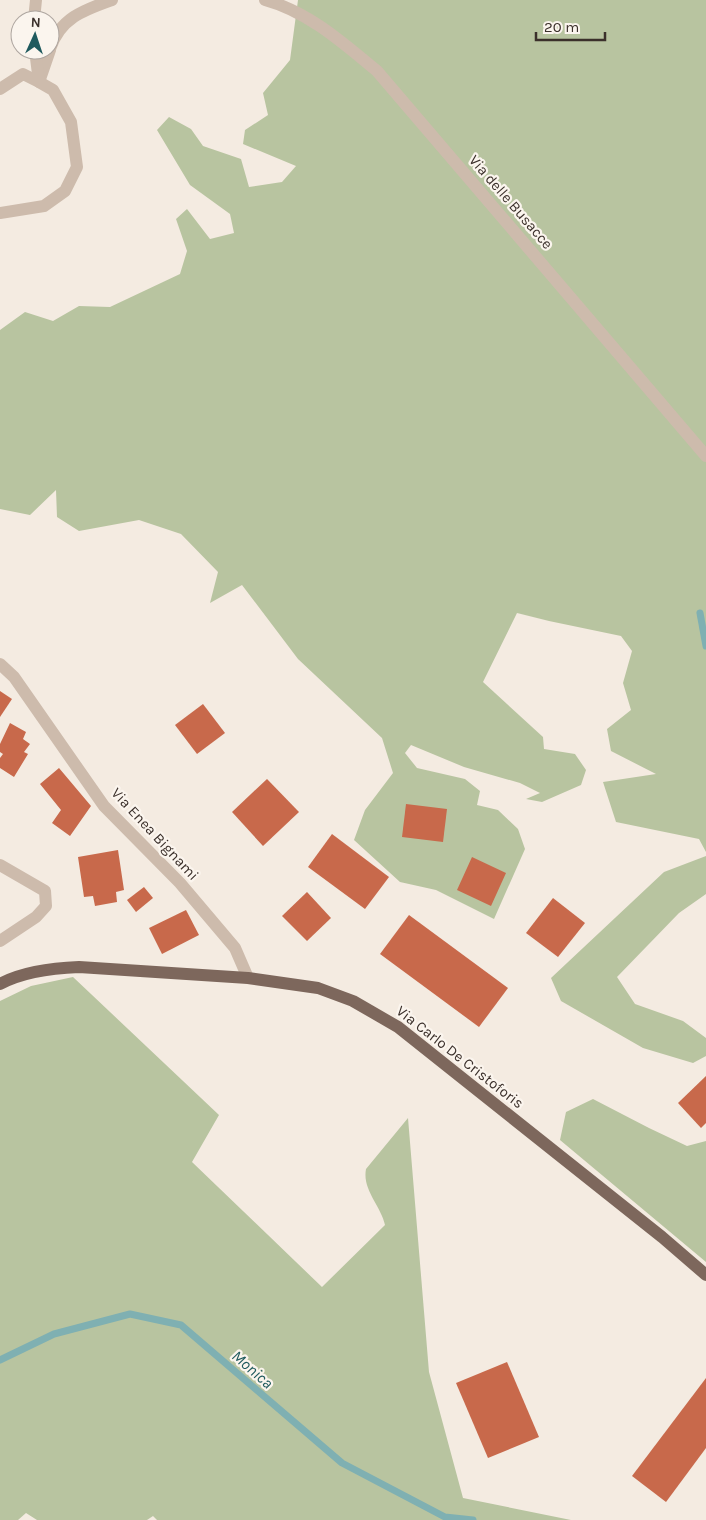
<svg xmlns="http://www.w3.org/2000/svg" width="706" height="1520" font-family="Karla,sans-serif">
  <rect width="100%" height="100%" fill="#f4ebe1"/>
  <g fill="#b8c4a0">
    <path d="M298,0h408v852l-7,-13 -83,-17 -13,-40 53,-8 -45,-23 -4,-22 24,-19 -8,-27 9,-32 -11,-15 -72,-15 -32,-8 -34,69 60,55 1,12 31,5 11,16 -5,15 -39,17 -16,-3 14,-6 -20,-10 -56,-16 -53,-22 -6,8 12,15 48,11 15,12 -3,14 21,5 20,19 7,20 -31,70 -58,-29 -36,-8 -46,-42 11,-30 28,-37 -11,-35 -84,-79 -56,-74 -32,18 8,-31 -37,-38 -42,-14 -60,11 -22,-14 -1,-27 -26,25 -30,-6v-179l25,-18 28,9 26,-15 31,1 70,-33 7,-23 -11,-32 11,-10 23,30 24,-6 -4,-19 -40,-29 -33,-55 12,-13 22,12 12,17 38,13 8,28 33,-5 14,-16 -53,-22 2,-14 23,-15 -5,-22 27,-33z"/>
    <path d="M706,856v38l-27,19 -62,64 18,27 48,17 23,17v18l-13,7 -50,-15 -82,-47 -10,-23 113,-106z"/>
    <path d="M73,977l146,138 -27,47 130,125 63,-62c-4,-19 -23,-35 -19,-56l42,-51 21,254 34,126 108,22h-414l-4,-4 -6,4h-110l-11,-7 -8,7h-18v-519l31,-15z"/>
    <path d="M593,1099l56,29 38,18 19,-5v121l-146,-122 6,-28z"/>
  </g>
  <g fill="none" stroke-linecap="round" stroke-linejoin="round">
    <g stroke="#7fb0b2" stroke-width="7">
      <path d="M700,613l6,33"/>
      <path d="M0,1360l54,-26 76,-20 51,11 161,138 103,54 28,3"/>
    </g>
  </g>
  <g fill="#c8694b">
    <path d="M0,691l12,8 -12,18z"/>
    <path d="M203,704l22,29 -28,21 -22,-29z"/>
    <path d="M10,723l16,9 -3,7 7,5 -6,8 4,2 -14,23 -14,-9v-10l3,-4 -3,-2v-8z"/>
    <path d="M59,768l32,38 -21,30 -18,-13 9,-13 -21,-26z"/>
    <path d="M267,779l32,33 -36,34 -31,-34z"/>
    <path d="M406,804l41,5 -4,33 -41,-5z"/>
    <path d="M332,834l57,43 -24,32 -57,-42z"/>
    <path d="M118,850l6,40 -8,2 1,10 -22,4 -2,-10 -9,1 -6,-40z"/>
    <path d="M472,857l34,16 -15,33 -34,-16z"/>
    <path d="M144,887l9,11 -17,14 -9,-12z"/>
    <path d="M307,892l24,26 -24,23 -25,-25z"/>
    <path d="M553,898l32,25 -27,34 -32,-24z"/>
    <path d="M186,910l13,25 -37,19 -13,-26z"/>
    <path d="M409,915l99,73 -29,39 -99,-73z"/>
    <path d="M706,1076v47l-5,5 -23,-25z"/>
    <path d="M507,1362l32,75 -51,21 -32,-75z"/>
    <path d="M706,1378v70l-40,54 -34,-26z"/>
  </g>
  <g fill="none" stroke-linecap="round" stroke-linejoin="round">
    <g stroke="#cdbbac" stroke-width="12">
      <path d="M265,0c44,12 78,43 112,71l329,385"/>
      <path d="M34,20l2,-20"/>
      <path d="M50,49c10,-31 34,-39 62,-49"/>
      <path d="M0,89l23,-15 16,8 11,-32"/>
      <path d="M0,213l44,-7 21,-15 12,-24 -6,-45 -18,-32 -14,-8 -4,-32"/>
      <path d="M0,664l14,13 90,129 76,77 55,65 13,30"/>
      <path d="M0,865l45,26 1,15 -10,11 -36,24"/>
    </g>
    <path stroke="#7d675c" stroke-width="12" d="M0,984c24,-13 53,-16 79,-17l169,11 70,10 35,13 45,26 264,210 44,38"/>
  </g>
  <g text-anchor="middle" stroke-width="4.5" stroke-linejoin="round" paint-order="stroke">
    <g font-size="15" fill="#3b302b" stroke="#fbf5ee">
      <text transform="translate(511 202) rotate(49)" y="5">Via delle Busacce</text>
      <text transform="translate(155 834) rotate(47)" y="5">Via Enea Bignami</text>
      <text transform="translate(460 1057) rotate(38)" y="5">Via Carlo De Cristoforis</text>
    </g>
    <g font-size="16" font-style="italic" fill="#1f5a5e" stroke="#fbf5ee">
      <text transform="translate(253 1369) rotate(41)" y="6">Monica</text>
    </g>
  </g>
  <g transform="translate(35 35) rotate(3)"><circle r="24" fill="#fbf5ee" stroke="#aea6a0"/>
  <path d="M0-4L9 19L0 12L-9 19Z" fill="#1f5a5e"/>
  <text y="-8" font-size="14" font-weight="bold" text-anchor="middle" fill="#3b302b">N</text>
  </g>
  <path d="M536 32v8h69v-8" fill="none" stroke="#3b302b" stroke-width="2.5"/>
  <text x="544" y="32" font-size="15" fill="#3b302b" stroke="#fbf5ee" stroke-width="4" paint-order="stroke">20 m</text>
</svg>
